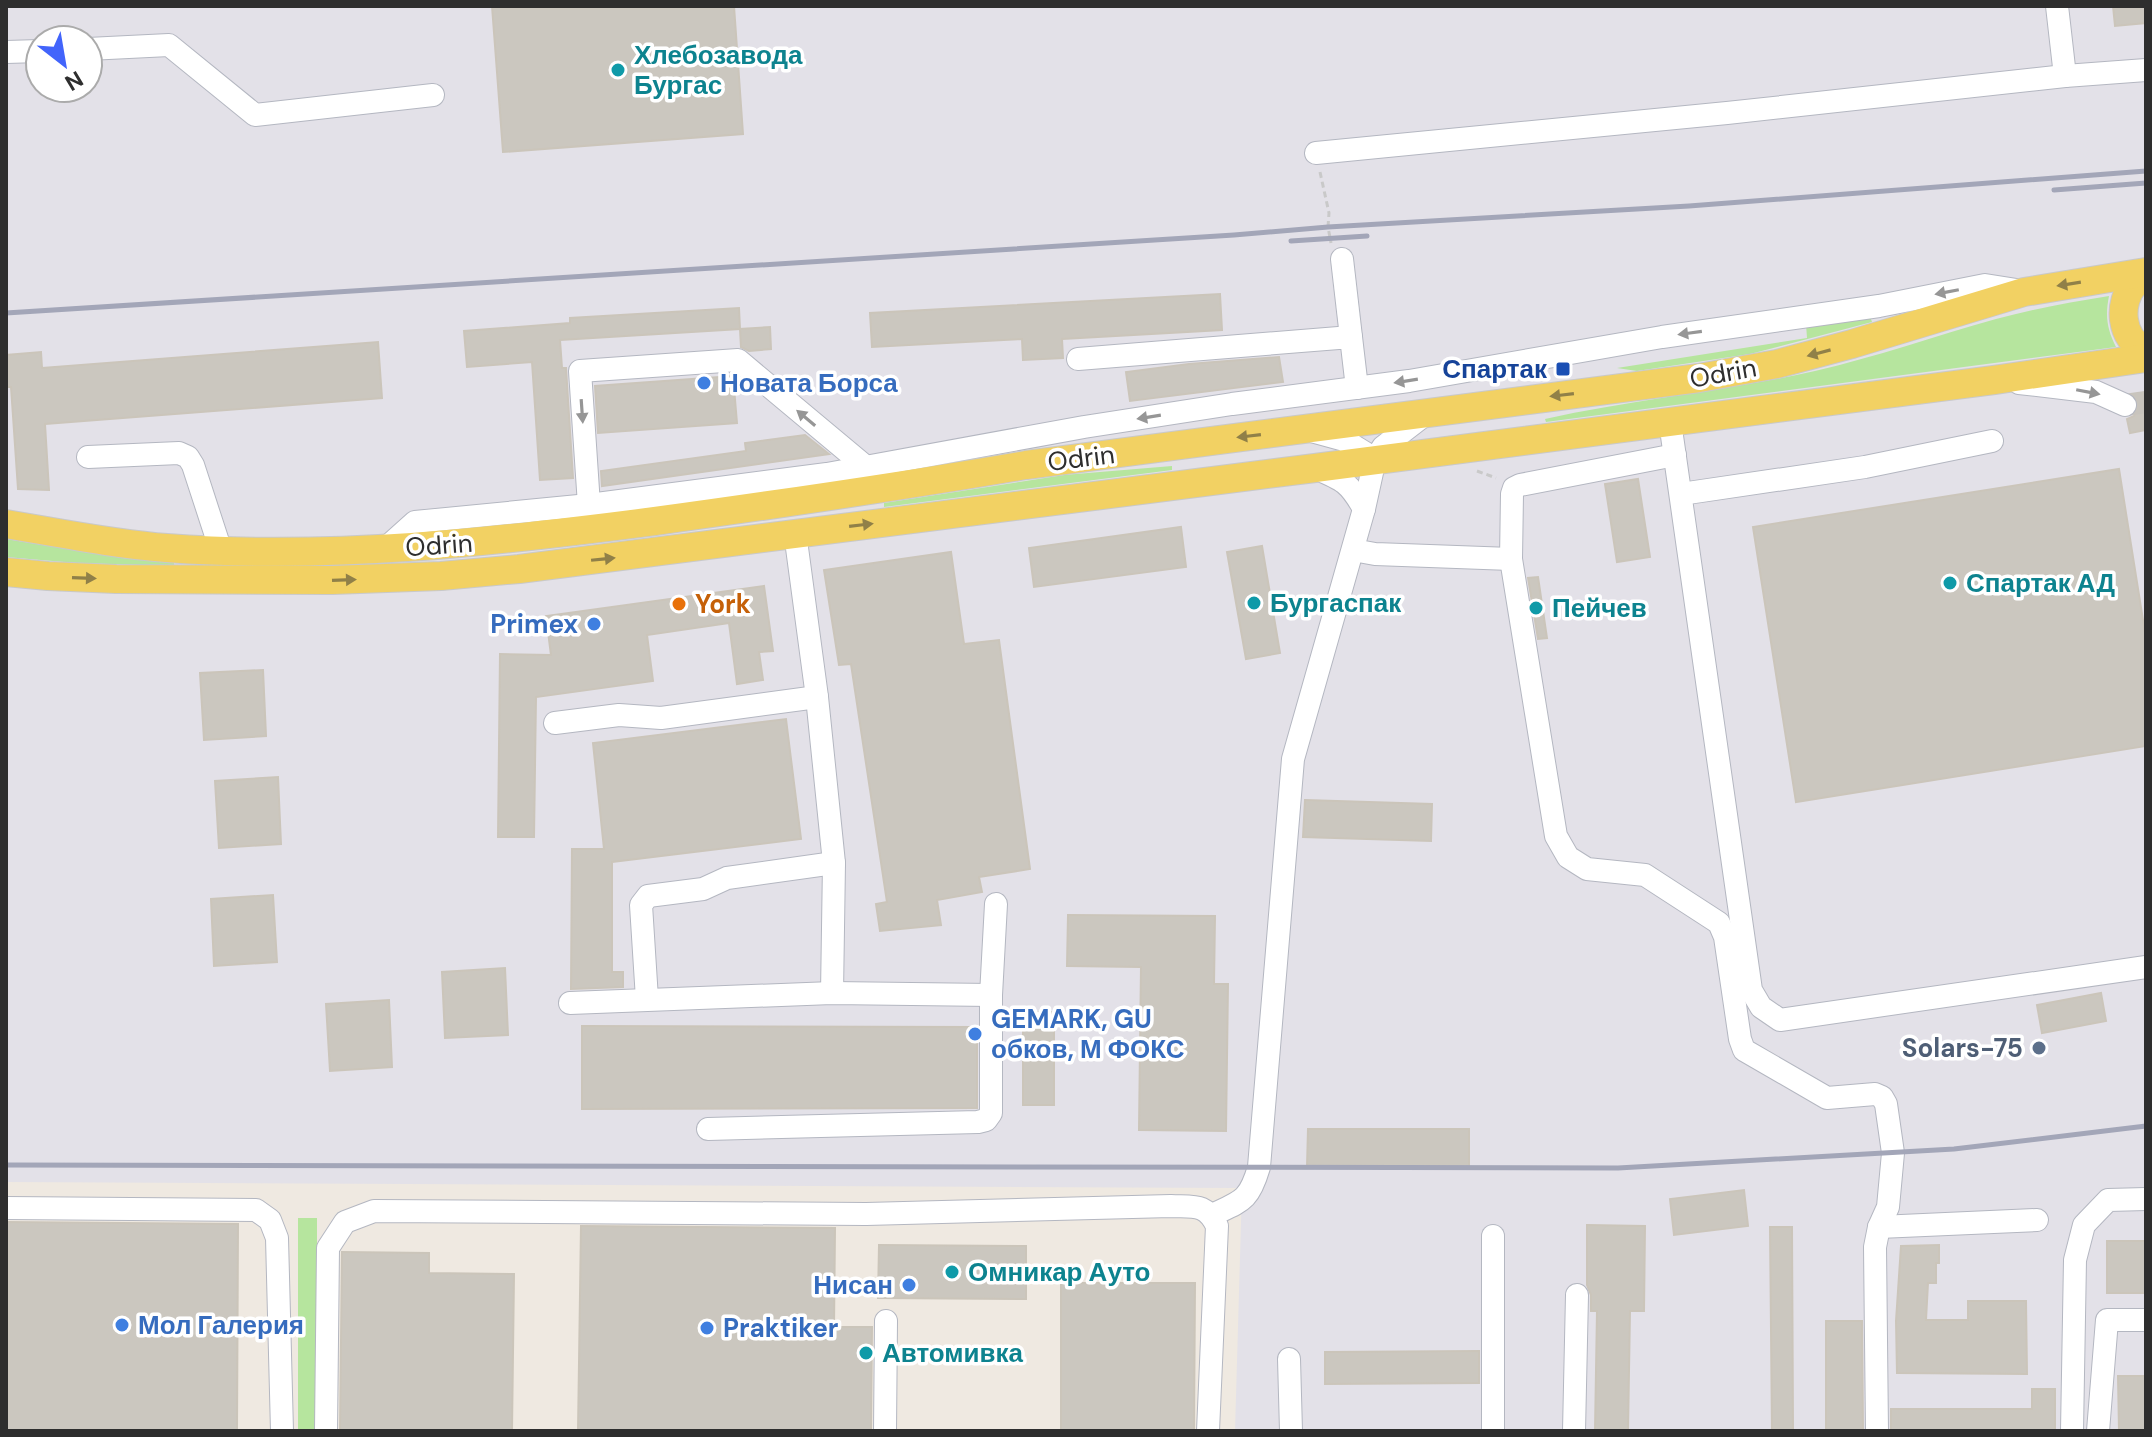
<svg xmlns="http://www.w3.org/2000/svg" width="2152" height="1437" font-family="'DM Sans',sans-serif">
  <rect width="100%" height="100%" fill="#efe9e1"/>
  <path fill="#e3e1e8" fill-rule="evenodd" d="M6,6h2140v1425h-911l7,-243 -1236,-6zM40,40h48v48h-48z"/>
  <g fill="#b6e59e">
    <path d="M2109,296c-4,20 -2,33 7,51l-570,75 -1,-3c90,-20 181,-28 270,-48 61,-14 120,-35 181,-52 37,-10 75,-17 113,-23z"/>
    <path d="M1870,316l2,6 -122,32 -113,17 -20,-3 190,-30 -1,-14z"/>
    <path d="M1172,466v4l-288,37v-4l180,-28z"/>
    <path d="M6,539l117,19 51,5v3l-98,-3 -70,-6z"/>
    <rect x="298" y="1218" width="19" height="213"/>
  </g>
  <g fill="#cbc7bf" stroke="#cbc5ba" stroke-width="2">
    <path d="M492,6h242l9,128 -240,18z"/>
    <path d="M2113,6h33v17l-31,3z"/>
    <path d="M1220,294l2,36 -160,9 1,19 -40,2 -1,-21 -150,8 -2,-34z"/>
    <path d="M739,308l1,21 -180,11 2,28h4l7,110 -33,2 -8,-118 -65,5 -3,-36 106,-8v-5z"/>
    <path d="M770,327l1,22 -22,2 -8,-4 -1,-18z"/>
    <path d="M378,342l4,56 -337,26 4,66 -31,-1 -7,-102h-5v-32l35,-3 1,16z"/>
    <path d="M1279,357l4,25 -153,19 -4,-29 63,-8z"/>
    <path d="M733,376l4,47 -139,10 -3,-47z"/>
    <path d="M2146,395v35l-16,3 -3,-14 7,-3 4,-6 1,-7 -3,-6z"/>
    <path d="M805,435l24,19 -227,32 -1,-15 145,-20 -1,-8z"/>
    <path d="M2119,469l27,170v107l-350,56 -43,-275z"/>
    <path d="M1638,479l12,78 -33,5 -12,-78z"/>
    <path d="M1181,527l5,40 -152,20 -5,-39z"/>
    <path d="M1262,546l18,107 -34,6 -19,-107z"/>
    <path d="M951,552l13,92 35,-4 31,229 -51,8 3,15 -45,8 4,25 -61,6 -4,-27 11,-2 -36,-238 -12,1 -15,-95z"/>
    <path d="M1538,577l9,61 -9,1 -10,-61z"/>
    <path d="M764,586l9,65 -14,1 4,28 -26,4 -8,-61 -82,12 6,46 -117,16 -2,140h-36l2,-183 51,1 -5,-39z"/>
    <path d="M263,670l3,66 -62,4 -4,-67z"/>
    <path d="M786,719l15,120 -189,23v110h11v15l-52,2 1,-140h32l-11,-106z"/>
    <path d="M278,777l3,67 -62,4 -4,-67z"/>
    <path d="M1305,800l127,4 -1,37 -128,-4z"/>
    <path d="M273,895l4,67 -63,4 -3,-67z"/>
    <path d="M1068,915l147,1 -1,68h14l-2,147 -87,-1 2,-163 -74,-1z"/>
    <path d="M505,968l3,67 -63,3 -3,-66z"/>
    <path d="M2101,993l5,28 -64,12 -5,-28z"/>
    <path d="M389,1000l3,67 -62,4 -4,-67z"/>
    <rect x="1023" y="1012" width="31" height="93"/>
    <path d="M582,1026l395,1v81l-395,1z"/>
    <path d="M1308,1129h161v37l-162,1z"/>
    <path d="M1744,1190l4,36 -74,9 -4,-36z"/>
    <path d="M6,1222l232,2 -1,207h-231z"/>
    <path d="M1587,1225l58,1 -1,85h-14l-2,120h-33l2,-120h-6v-16l-4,-10z"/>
    <path d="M581,1226l254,2 -1,99h38l-1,104h-293z"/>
    <path d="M1770,1227h22l1,204h-21z"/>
    <rect x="2107" y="1241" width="39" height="52"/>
    <path d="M879,1245l147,1v53l-148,-1z"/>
    <path d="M1939,1245v18h-3v20h-8l-2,37h42v-19h58l1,73 -130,-1 -1,-52 5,-75z"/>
    <path d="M342,1252l87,1v20l85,1 -2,157h-172z"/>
    <path d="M1061,1283h134l-1,148h-133z"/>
    <path d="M1826,1321h36l1,110h-37z"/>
    <path d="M1479,1351v32l-154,1v-32z"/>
    <path d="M2118,1376h28v55h-27z"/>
    <path d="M2032,1389h23v42h-164v-22h141z"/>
  </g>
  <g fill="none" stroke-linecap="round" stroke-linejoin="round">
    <path stroke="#c8c4bd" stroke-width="22" stroke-dasharray="22 11" stroke-linecap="butt" d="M2125,405l21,-3"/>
    <defs>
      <g id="minor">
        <path d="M2057,6l8,70"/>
        <path d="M88,49l81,-4 86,70 178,-20"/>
        <path d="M6,52l34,-1"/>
        <path d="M1316,153l411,-40 338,-37 81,-6"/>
        <path d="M1342,259l9,78"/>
        <path d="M1078,359l273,-22 6,51"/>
        <path d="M2019,383l77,9 29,13"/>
        <path d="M1670,422l81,568 10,17 19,13 366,-53"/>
        <path d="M1311,431l33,9 31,19"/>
        <path d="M1675,455l-155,30 -6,3 -2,6 -1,65 45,277 12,21 19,12 58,6 74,48 6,14 15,102 4,11 83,48 48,-4 7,3 4,7 7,49 -5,54 -9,20 -4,20 2,184"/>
        <path d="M88,457l91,-4 9,4 5,8 28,86"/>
        <path d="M1315,468c28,12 34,14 49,41"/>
        <path d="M1681,494l184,-27 127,-26"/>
        <path d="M589,505l-9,-134 158,-11 128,107"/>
        <path d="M795,533l22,164 17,166 -2,130"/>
        <path d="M386,548l29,-26 174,-17 238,-31 257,-47 148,-23 177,-23 253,-44 217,-31 106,-21 38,6"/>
        <path d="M1353,550l22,4 136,5"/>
        <path d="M555,723l64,-8 42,3 156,-21"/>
        <path d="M647,999l-6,-94 7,-9 55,-7 24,-11 107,-15"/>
        <path d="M570,1003l262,-10 159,2"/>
        <path d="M708,1129l270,-7 8,-2 5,-7v-118l5,-91"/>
        <path d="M6,1208l250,2 14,10 7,18 5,193"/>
        <path d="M1212,1215c30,-14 37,-14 47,-48l34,-408 71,-250 11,-50 8,-12 44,-34"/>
        <path d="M1879,1227l158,-7"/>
        <path d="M1493,1236v195"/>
        <path d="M1289,1359l2,72"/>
        <path d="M326,1431l2,-183 17,-26 29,-11 492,3 305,-8c23,1 35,-3 46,20l-9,205"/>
        <path d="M885,1431l1,-110"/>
        <path d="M1574,1431l3,-136"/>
        <path d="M2072,1431l3,-171 9,-35 24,-25 38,-1"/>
        <path d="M2098,1431l9,-111h39"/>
      </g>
      <g id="major">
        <path d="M2146,275c-4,3 -8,5 -11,8 -18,19 -15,57 11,67"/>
        <path d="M6,524c54,9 107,20 161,24 164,12 326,-6 488,-27 124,-17 248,-35 371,-56l673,-87 78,-14 75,-20 172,-52 122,-20"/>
        <path d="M6,572l42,4 68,3 216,1 109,-4 78,-7 796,-101 679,-88 152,-22"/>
      </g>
    </defs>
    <use href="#minor" stroke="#b4b7c1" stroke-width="24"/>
    <use href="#major" stroke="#c9c9c9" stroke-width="30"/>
    <g stroke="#c9c9c9" stroke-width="3" stroke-dasharray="6 4" stroke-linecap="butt">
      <path d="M1320,172l9,41 -1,14 3,16"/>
      <path d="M1477,471l19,7"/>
    </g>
    <use href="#minor" stroke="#fff" stroke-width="22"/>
    <use href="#major" stroke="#f2d163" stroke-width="28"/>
    <g stroke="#a3a6b8" stroke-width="5">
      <path d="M2054,190l92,-7"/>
      <path d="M1291,241l76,-5"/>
      <path d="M6,313l1228,-78 94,-8 361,-21 457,-35"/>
      <path d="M6,1165l1612,3 336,-19 192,-23"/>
    </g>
  </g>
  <defs><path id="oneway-solid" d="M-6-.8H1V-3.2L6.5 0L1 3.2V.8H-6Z" transform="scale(2)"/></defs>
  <g fill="#908048">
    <use href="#oneway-solid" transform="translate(2069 284) rotate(171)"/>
    <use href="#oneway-solid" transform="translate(1819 353) rotate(165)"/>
    <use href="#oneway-solid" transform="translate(1562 395) rotate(173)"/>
    <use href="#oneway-solid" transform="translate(1249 436) rotate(173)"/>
    <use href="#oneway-solid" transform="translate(861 525) rotate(-7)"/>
    <use href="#oneway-solid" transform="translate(603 559) rotate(-6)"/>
    <use href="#oneway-solid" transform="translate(84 578) rotate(2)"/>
    <use href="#oneway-solid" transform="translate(344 580) rotate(-2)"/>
  </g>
  <g fill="#969696">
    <use href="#oneway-solid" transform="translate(1947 292) rotate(169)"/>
    <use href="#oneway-solid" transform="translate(1690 333) rotate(172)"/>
    <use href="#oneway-solid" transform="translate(1406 381) rotate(171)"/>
    <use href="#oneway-solid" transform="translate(2088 392) rotate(11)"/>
    <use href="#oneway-solid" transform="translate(582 411) rotate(86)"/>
    <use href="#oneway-solid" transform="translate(1149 417) rotate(171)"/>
    <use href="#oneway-solid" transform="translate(806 418) rotate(-140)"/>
  </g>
  <g fill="#0f9aa8" stroke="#fff" stroke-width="3">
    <circle cx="618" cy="70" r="8"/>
    <circle cx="1950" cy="583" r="8"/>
    <circle cx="1254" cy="603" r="8"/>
    <circle cx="1536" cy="608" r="8"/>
    <circle cx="952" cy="1272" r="8"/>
    <circle cx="866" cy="1353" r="8"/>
  </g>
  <rect fill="#1a4fb4" stroke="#fff" stroke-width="3" x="1555" y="361" width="16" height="16" rx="4"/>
  <g fill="#3f7fe0" stroke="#fff" stroke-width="3">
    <circle cx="704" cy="383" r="8"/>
    <circle cx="594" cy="624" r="8"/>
    <circle cx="975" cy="1034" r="8"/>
    <circle cx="909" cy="1285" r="8"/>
    <circle cx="122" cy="1325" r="8"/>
    <circle cx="707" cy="1328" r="8"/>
  </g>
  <circle fill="#e8710a" stroke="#fff" stroke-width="3" cx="679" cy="604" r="8"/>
  <circle fill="#5c6f8a" stroke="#fff" stroke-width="3" cx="2039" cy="1048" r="8"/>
  <g text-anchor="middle" stroke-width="7" stroke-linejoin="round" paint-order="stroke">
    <g font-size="26" font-weight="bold" fill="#0d838f" stroke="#fff" text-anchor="start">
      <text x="634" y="64">Хлебозавода<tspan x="634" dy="30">Бургас</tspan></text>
      <text x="1966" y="592">Спартак АД</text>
      <text x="1270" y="612">Бургаспак</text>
      <text x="1552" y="617">Пейчев</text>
      <text x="968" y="1281">Омникар Ауто</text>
      <text x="882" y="1362">Автомивка</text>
    </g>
    <g font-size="26" font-weight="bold" fill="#164399" stroke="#fff" text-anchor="end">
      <text x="1547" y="378">Спартак</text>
    </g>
    <g font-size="26" fill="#2e2e2e" stroke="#fff">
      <text transform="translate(1723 373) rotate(-10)" y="9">Odrin</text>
      <text transform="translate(1081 458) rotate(-7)" y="9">Odrin</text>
      <text transform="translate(439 545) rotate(-4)" y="9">Odrin</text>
    </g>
    <g font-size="26" font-weight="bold" fill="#366cbe" stroke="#fff" text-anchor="start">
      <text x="720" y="392">Новата Борса</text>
      <text x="578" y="633" text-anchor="end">Primex</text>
      <text x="991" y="1028">GEMARK, GU<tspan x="991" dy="30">обков, М ФОКС</tspan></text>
      <text x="893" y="1294" text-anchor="end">Нисан</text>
      <text x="138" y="1334">Мол Галерия</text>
      <text x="723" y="1337">Praktiker</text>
    </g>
    <g font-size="26" font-weight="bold" fill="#c56008" stroke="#fff" text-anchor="start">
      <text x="695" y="613">York</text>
    </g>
    <g font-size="26" font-weight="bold" fill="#4e5e75" stroke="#fff" text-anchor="end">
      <text x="2023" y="1057">Solars-75</text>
    </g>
  </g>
  <rect width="2152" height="1437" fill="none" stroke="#2e2e2e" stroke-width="16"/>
  <g transform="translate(64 64) rotate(149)"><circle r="38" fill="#ffffff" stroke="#ababab" stroke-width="2"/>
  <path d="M0-6L14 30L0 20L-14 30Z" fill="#4264fb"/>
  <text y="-12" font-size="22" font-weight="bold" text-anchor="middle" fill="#2e2e2e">N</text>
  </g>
</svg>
